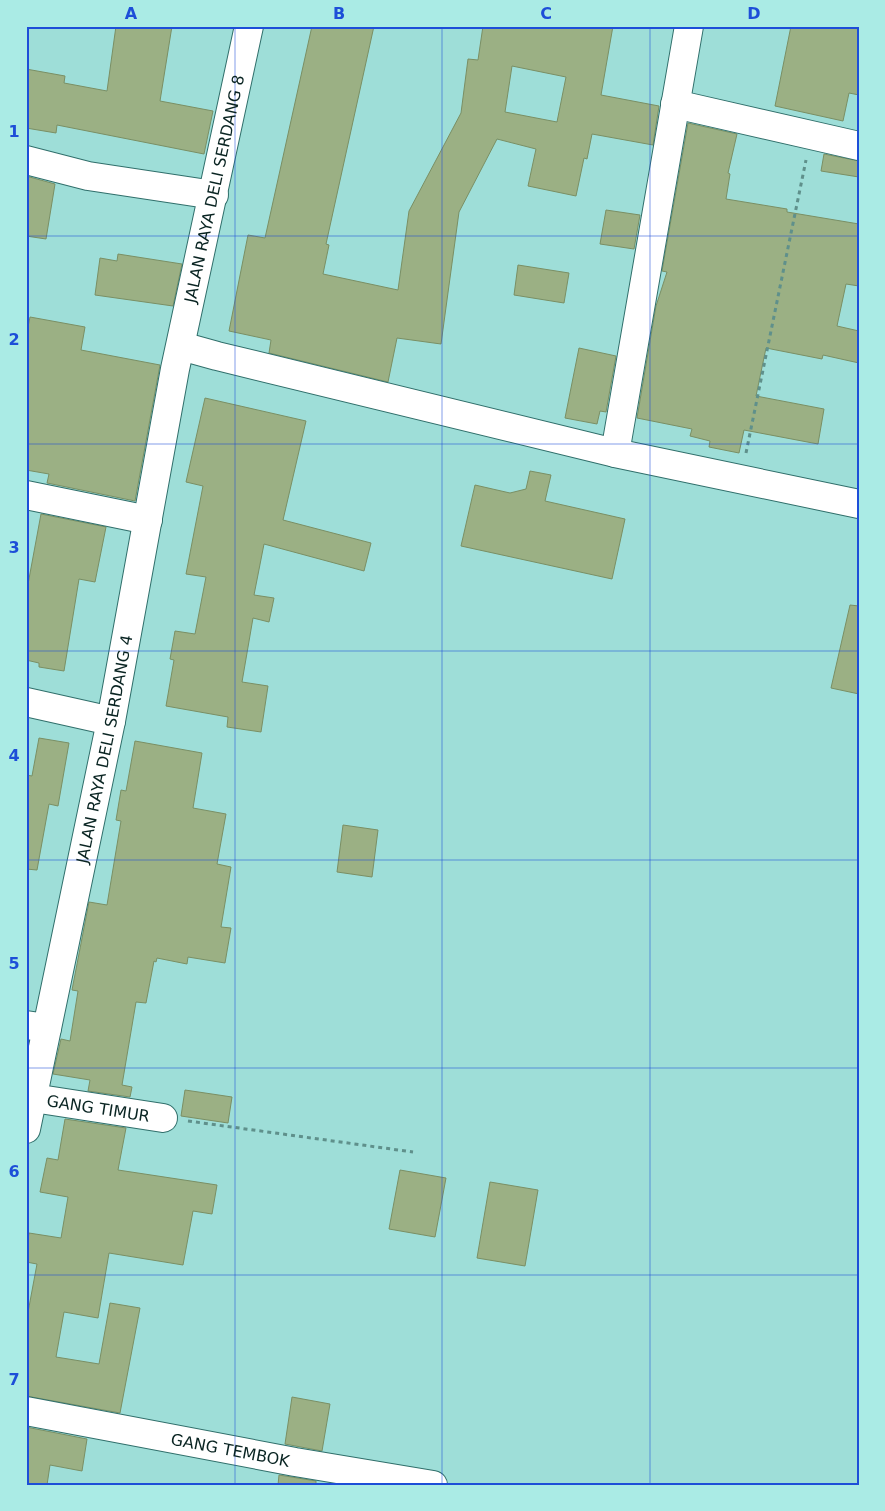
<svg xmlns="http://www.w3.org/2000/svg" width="885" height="1511" font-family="'DejaVu Sans',sans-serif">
  <rect width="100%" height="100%" fill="#9eded8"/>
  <g fill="#9bb084" stroke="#7a8f64" fill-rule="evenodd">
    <path d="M116,26h56l-12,75 53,10 -9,43 -147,-29 -1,8 -30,-5v-59l39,7 -1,7 43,8z"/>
    <path d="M312,26h62l-48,218 3,1 -6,29 75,16 11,-79 52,-98 7,-54 10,1 5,-34h130l-12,69 58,11 -6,39 -61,-11 -5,25 -3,-1 -8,38 -48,-10 8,-37 -39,-10 -38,73 -18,132 -44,-6 -9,44 -119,-29 2,-13 -42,-9 19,-96 17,3zM512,66l54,11 -9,45 -52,-10z"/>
    <path d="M791,26h68v69l-10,-2 -6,28 -68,-15z"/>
    <path d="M688,123l49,11 -9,39 2,1 -4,25 61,10v3l72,12v62l-13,-2 -9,42 22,5v32l-36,-8 -1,4 -56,-11 -10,48 68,13 -6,35 -74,-14 -5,23 -30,-6 1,-6 -20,-5 2,-7 -55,-11 19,-112 11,-34 -5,-1z"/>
    <path d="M824,154l35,7v16l-38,-6z"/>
    <path d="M26,176l29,8 -9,55 -20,-3z"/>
    <path d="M606,210l34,5 -6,34 -34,-5z"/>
    <path d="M118,254l64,10 -9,42 -78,-11 5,-37 17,3z"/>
    <path d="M518,265l51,8 -5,30 -50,-8z"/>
    <path d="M30,317l55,10 -4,23 79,15 -25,136 -88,-18 2,-9 -23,-4v-133z"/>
    <path d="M579,348l37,8 -10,56 -6,-1 -3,13 -32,-6z"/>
    <path d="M205,398l101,23 -23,99 88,23 -7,28 -100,-27 -10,51 20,3 -5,24 -16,-4 -11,64 26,4 -7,46 -34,-5 1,-10 -62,-11 8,-46 -4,-1 5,-28 20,3 11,-57 -20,-3 17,-88 -17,-4z"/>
    <path d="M530,471l21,4 -6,26 80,18 -13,60 -151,-33 14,-61 35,8 16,-4z"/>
    <path d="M41,514l65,13 -11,55 -16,-3 -15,92 -25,-4v-4l-13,-3v-65z"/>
    <path d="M850,605l9,1v88l-28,-6z"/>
    <path d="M39,738l30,5 -11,63 -9,-2 -12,66 -11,-1v-94l6,1z"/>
    <path d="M135,741l67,12 -9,55 33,6 -9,50 14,3 -10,60 10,1 -6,35 -37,-6 -1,7 -30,-6 -1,4 -2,-1 -8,42 -10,-1 -14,83 10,2 -2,10 -42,-6 2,-11 -37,-6 8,-35 9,2 8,-50 -6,-1 17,-88 18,3 14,-84 -5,-1 5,-30 5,1z"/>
    <path d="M343,825l35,5 -6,47 -35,-5z"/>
    <path d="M185,1090l47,7 -4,26 -47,-7z"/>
    <path d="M65,1119l61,9 -8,42 99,15 -5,29 -19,-3 -10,54 -74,-12 -11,65 -34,-6 -8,45 43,7 11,-61 30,5 -20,105 -94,-17v-73l11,-59 -11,-2v-11l3,-18 32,5 7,-41 -28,-5 7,-34 11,2z"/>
    <path d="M400,1170l46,8 -11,59 -46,-8z"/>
    <path d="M490,1182l48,8 -13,76 -48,-8z"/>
    <path d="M292,1397l38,7 -8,47 -37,-7z"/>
    <path d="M26,1427l61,12 -5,32 -32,-6 -3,20h-21z"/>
    <path d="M279,1475l37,6v4h-38z"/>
  </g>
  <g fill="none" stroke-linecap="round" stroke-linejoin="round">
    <defs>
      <g id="minor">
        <path d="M675,104l184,42"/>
        <path d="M26,160l62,16 126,19"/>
        <path d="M181,346l36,10 398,97 244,51"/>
        <path d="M615,453l74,-427"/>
        <path d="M26,495l122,25"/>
        <path d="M26,702l85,19"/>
        <path d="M26,1025l21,3"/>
        <path id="s1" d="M33,1098l130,20"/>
        <path id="s2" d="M26,1411l269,51 138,23"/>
      </g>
      <g id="tertiary">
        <path id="s3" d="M26,1129l85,-408 64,-352 74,-343"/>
      </g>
    </defs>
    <use href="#minor" stroke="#306f6b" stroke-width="30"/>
    <use href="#tertiary" stroke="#306f6b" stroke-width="30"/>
    <g stroke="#5f908b" stroke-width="3" stroke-dasharray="4 4" stroke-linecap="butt">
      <path d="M746,453l60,-293"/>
      <path d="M188,1121l225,31"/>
    </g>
    <use href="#minor" stroke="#fff" stroke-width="28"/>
    <use href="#tertiary" stroke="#fff" stroke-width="28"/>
  </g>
  <path fill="none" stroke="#1d4ed8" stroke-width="1" stroke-opacity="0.55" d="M235,26v1459M442,26v1459M650,26v1459M26,236h833M26,444h833M26,651h833M26,860h833M26,1068h833M26,1275h833"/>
  <g text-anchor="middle" stroke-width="4.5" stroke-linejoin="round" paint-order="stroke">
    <g font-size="16" fill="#092422" stroke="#aaebe5">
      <text dy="6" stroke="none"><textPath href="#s3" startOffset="959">JALAN RAYA DELI SERDANG 8</textPath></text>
      <text dy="6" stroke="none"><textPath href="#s3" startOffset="388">JALAN RAYA DELI SERDANG 4</textPath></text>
      <text dy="6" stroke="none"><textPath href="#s1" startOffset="66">GANG TIMUR</textPath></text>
      <text dy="6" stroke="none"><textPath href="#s2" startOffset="208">GANG TEMBOK</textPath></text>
    </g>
  </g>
  <rect width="885" height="1511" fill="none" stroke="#aaebe5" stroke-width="55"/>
  <rect x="28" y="28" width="830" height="1456" fill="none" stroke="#1d4ed8" stroke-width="2"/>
  <g font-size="16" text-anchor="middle" font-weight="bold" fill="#1d4ed8">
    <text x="131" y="19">A</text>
    <text x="339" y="19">B</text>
    <text x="546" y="19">C</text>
    <text x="754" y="19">D</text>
    <text x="14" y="137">1</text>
    <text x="14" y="345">2</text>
    <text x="14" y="553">3</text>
    <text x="14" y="761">4</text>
    <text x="14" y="969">5</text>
    <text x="14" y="1177">6</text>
    <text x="14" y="1385">7</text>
  </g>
</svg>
